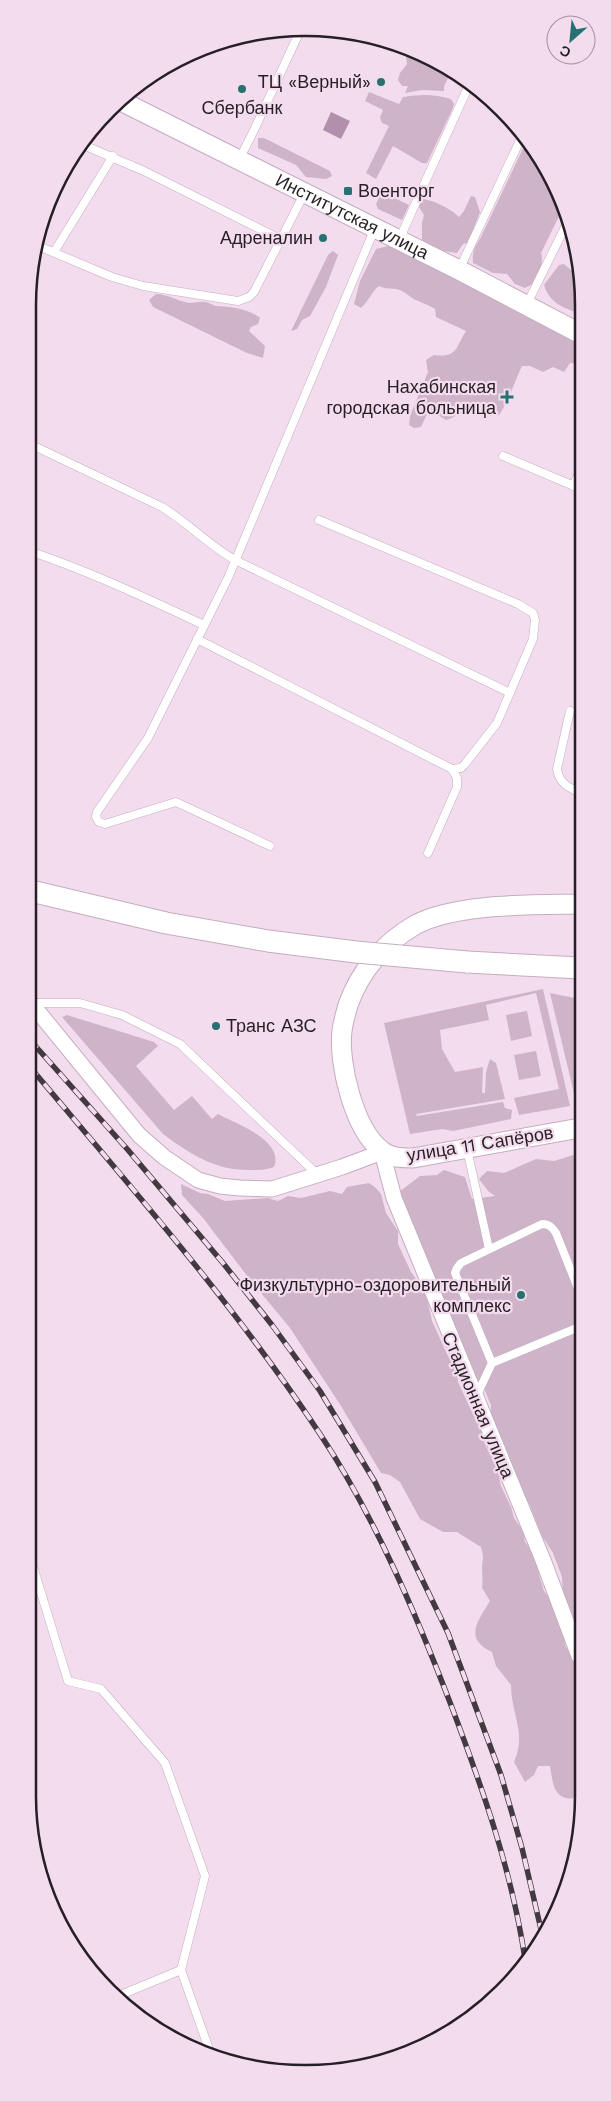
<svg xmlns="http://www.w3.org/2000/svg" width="611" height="2101" font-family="'Work Sans',sans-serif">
  <rect width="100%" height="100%" fill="#f3dcee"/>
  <g fill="#cfb4c9">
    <path d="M411,50l18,6 22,16 -7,14v5l-22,-1 -17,3 3,-7h-6l-4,-6 2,-7 7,-9 -1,-8z"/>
    <path d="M369,92l30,12 4,-7c17,-3 32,-3 48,2l3,5 -2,6 -25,53h-5l-29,-17 -17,33 -10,-6 23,-47 -7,-3 -2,-6 3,-7 -18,-9z"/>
    <path d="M258,138h6l66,33 2,5 -6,3 -20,-2 -10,-12 -38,-17z"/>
    <path d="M526,142l29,41 8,25 -22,45c3,9 -2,22 -6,30l-10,5 -10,-4 -8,-10 -14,-1 -20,-10c-1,-10 1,-16 7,-24z"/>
    <path d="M382,192l27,13 -7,15 -24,-11 -2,-5z"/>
    <path d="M471,196l4,1 5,15 -12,31 -5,1 -6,9 -14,-2 -21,-10v-18l2,-8 -5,-8 2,-8c11,0 30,10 38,18l5,-6z"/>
    <path d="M388,246l193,94v21l-2,3 -9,-1 -6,9 -11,-5 -10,5 -13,-6h-8c-7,15 -14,36 -23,49 -14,3 -15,-3 -27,-5 -8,-2 -17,8 -26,10l-13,-8h-5l-7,15 -7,1 -5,-3 1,-9 18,-44 -2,-12 8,-5c24,3 21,-7 32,-24l-30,-14 -1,-8c-8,-5 -15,-7 -23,-11 -3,-2 -6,-5 -10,-7 -8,-4 -16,-1 -23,-5 -8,6 -10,15 -18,22l-7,-4 6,-23 16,-32z"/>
    <path d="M333,251l5,4 -12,32 -16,29 -8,4 -5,9 -6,2 37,-76z"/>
    <path d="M564,264l8,7h9v43c-17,-6 -31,-10 -37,-29l15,-20z"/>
    <path d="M156,294c12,0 21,7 33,9 5,0 11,-2 16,-1 4,0 7,3 11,4 14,1 32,2 44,12l-2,6 -7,3 -2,4 16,15 -2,12 -16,-5 -94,-46 -4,-7z"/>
    <path d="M543,989l27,117 -51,9 -5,-17 45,-9 -23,-96 -50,12 3,15 -49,10 2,19 13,23 28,-5 -1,26h3l1,-21 4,-13 6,4 9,36 -89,15 1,2 86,-14 2,6 7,2 -1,9 -58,12 -11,-2 -32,5 -26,-111z"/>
    <path d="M550,993l30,6v110l-2,1z"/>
    <path d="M527,1011l5,25 -21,5 -5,-26z"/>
    <path d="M67,1015l87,27 4,4 -22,20 38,44 18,-14 20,23 6,-5c16,9 67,26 56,53 -7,3 -15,3 -23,3 -35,1 -61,-16 -88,-36l-101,-117z"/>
    <path d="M536,1051l5,25 -22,4 -5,-25z"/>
    <path d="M580,1153l-1,494 -15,-28 -2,-42 -9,-24 -11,-17 -13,-33 -15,-15 -23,-62v-21l-11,-25 -6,2 -75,-190 21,-16 17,-1 7,-5 21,7 7,22 23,-3 -7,-5 -9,-12 8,-8 17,2 32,-14 18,2z"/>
    <path d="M369,1183l7,5 5,6 5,19 12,18v13l13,28 15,21 6,28 15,33 9,13 2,15 15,32 8,11 3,17 14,30 3,14 10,21 3,11 9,13 2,11 13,18 1,15 5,16 5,6 14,35 2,13 14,25 -1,128c-24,4 -25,-13 -28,-32h-12l-4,9 -9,7 -11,-20c13,-29 -3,-48 -3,-77l-15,-19 -4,-14c-29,-14 -14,-31 -2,-51l-8,-13c1,-8 0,-14 0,-21 1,-11 2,-8 -1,-20l-24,-15h-14l-23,-13 -20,-37 -10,-7 -9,-2 -40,-67 -51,-78 -39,-47 -48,-63 -21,-23 -1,-11 19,9 8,1 17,7 43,-3 10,3 10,-5 13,2 29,-7 12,3 5,-7z"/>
  </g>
  <path fill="#b28fab" d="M331,112l19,9 -9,18 -18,-9z"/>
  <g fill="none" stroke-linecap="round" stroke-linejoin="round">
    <defs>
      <g id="service">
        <path d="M81,144l63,27 138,69"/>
        <path d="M239,160l16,-32 44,-95"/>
        <path d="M399,240l70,-155"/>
        <path d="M36,245l76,32 31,9 95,15 11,-4 5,-5 50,-98"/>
        <path d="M54,252l59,-96"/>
        <path d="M459,270l63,-134"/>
        <path d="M527,304l40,-81"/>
        <path d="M32,445l130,62c26,16 47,38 73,53l275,133"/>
        <path d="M503,456l78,33"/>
        <path d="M573,486l8,-17"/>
        <path d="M319,520l199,84 15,9 2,7 -2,19 -36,84 -32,41 -4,4 -9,1"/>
        <path d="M32,552c59,20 116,47 172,73"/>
        <path d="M197,639l255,130 5,9v9l-29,66"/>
        <path d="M570,711l-13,58c2,14 11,18 23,24"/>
        <path d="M270,846l-94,-44 -71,22 -6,-2 -3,-5 1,-5 51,-74 80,-160 147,-350"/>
        <path d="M31,1003h49l42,12 58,29 138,131"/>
        <path d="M467,1149l22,100"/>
        <path d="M579,1327l-87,36 -37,-90 2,-5 4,-5 81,-39c7,0 10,3 14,9l23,58"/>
        <path d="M476,1397l16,-34"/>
        <path d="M28,1550l40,131 33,8 64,74 40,113 -24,94"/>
        <path d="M118,1996l63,-26 29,82"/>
      </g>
      <path id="minor" d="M31,1003l108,132 25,22 34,23 22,6 20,2 32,1 70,-22 40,-15 12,46 149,362 36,96"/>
      <g id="tertiary">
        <path id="s1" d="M123,102l336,168 122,64"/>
        <path d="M580,1128l-167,30c-11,0 -23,0 -32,-8 -27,-21 -43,-87 -39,-119 1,-9 4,-18 6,-26 12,-34 36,-62 67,-80 41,-22 119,-20 165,-21"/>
      </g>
      <path id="secondary" d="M467,962l113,6"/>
    </defs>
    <use href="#service" stroke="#c4adbf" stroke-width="9"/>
    <use href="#minor" stroke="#c4adbf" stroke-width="17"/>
    <use href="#tertiary" stroke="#c4adbf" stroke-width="21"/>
    <use href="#secondary" stroke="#c4adbf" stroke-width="23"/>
    <use href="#service" stroke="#fff" stroke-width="8"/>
    <use href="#minor" stroke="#fff" stroke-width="15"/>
    <use href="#tertiary" stroke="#fff" stroke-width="19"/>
    <use href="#secondary" stroke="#fff" stroke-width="21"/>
    <defs>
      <g id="rail">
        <path d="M30,1040l98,110 95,113 49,62 48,66 55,91 73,151 53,142 21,73 21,90"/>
        <path d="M30,1067c100,119 204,237 290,367 54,81 96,180 131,271 31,82 61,166 74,254"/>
      </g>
    </defs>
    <use href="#rail" stroke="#433941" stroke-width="5.5"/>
    <use href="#rail" stroke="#f3dcee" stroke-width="4" stroke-dasharray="11" stroke-linecap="butt"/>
    <defs>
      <path id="secondary-bridge" d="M31,891l135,32 102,18 88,11 111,10"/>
    </defs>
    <use href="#secondary-bridge" stroke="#c4adbf" stroke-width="23" stroke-linecap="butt"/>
    <use href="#secondary-bridge" stroke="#fff" stroke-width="21"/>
  </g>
  <g fill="#267171" stroke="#f3dcee" stroke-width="2">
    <circle cx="381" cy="82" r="5"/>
    <circle cx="242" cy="89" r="5"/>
    <rect x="343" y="186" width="10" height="10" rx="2.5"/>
    <circle cx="323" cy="238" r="5"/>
    <path d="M504.5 389.5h5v5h5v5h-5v5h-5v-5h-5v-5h5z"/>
    <circle cx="216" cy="1026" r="5"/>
    <circle cx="521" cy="1295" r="5"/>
  </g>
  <g text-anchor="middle" stroke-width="4.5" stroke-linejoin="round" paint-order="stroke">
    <g font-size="18" fill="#271f25" stroke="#f3dcee" text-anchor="end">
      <text x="371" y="88">ТЦ «Верный»</text>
      <text x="242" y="114" text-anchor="middle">Сбербанк</text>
      <text x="358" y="197" text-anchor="start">Военторг</text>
      <text x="313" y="244">Адреналин</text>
      <text x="496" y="393">Нахабинская<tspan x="496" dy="21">городская больница</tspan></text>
      <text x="226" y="1032" text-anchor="start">Транс АЗС</text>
      <text x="511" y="1291">Физкультурно-оздоровительный<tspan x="511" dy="21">комплекс</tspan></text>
    </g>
    <g font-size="18" fill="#271f25" stroke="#f3dcee">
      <text dy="6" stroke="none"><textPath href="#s1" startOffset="256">Институтская улица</textPath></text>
      <text transform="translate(480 1144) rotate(-9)" y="6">улица 11 Сапёров</text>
      <text transform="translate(478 1405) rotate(67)" y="6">Стадионная улица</text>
    </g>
  </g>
  <path d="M0 0H611V2101H0ZM305 36H306A269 269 0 0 1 575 305V1796A269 269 0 0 1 306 2065H305A269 269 0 0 1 36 1796V305A269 269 0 0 1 305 36Z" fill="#f3dcee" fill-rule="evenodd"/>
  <path fill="none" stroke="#271f25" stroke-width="2.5" d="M305 36H306A269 269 0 0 1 575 305V1796A269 269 0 0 1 306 2065H305A269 269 0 0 1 36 1796V305A269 269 0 0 1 305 36Z"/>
  <g transform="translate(571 40) rotate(207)"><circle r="24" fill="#f3dcee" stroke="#a1909e"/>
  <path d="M0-4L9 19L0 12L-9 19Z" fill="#267171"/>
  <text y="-8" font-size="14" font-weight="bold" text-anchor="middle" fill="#271f25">С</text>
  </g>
</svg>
